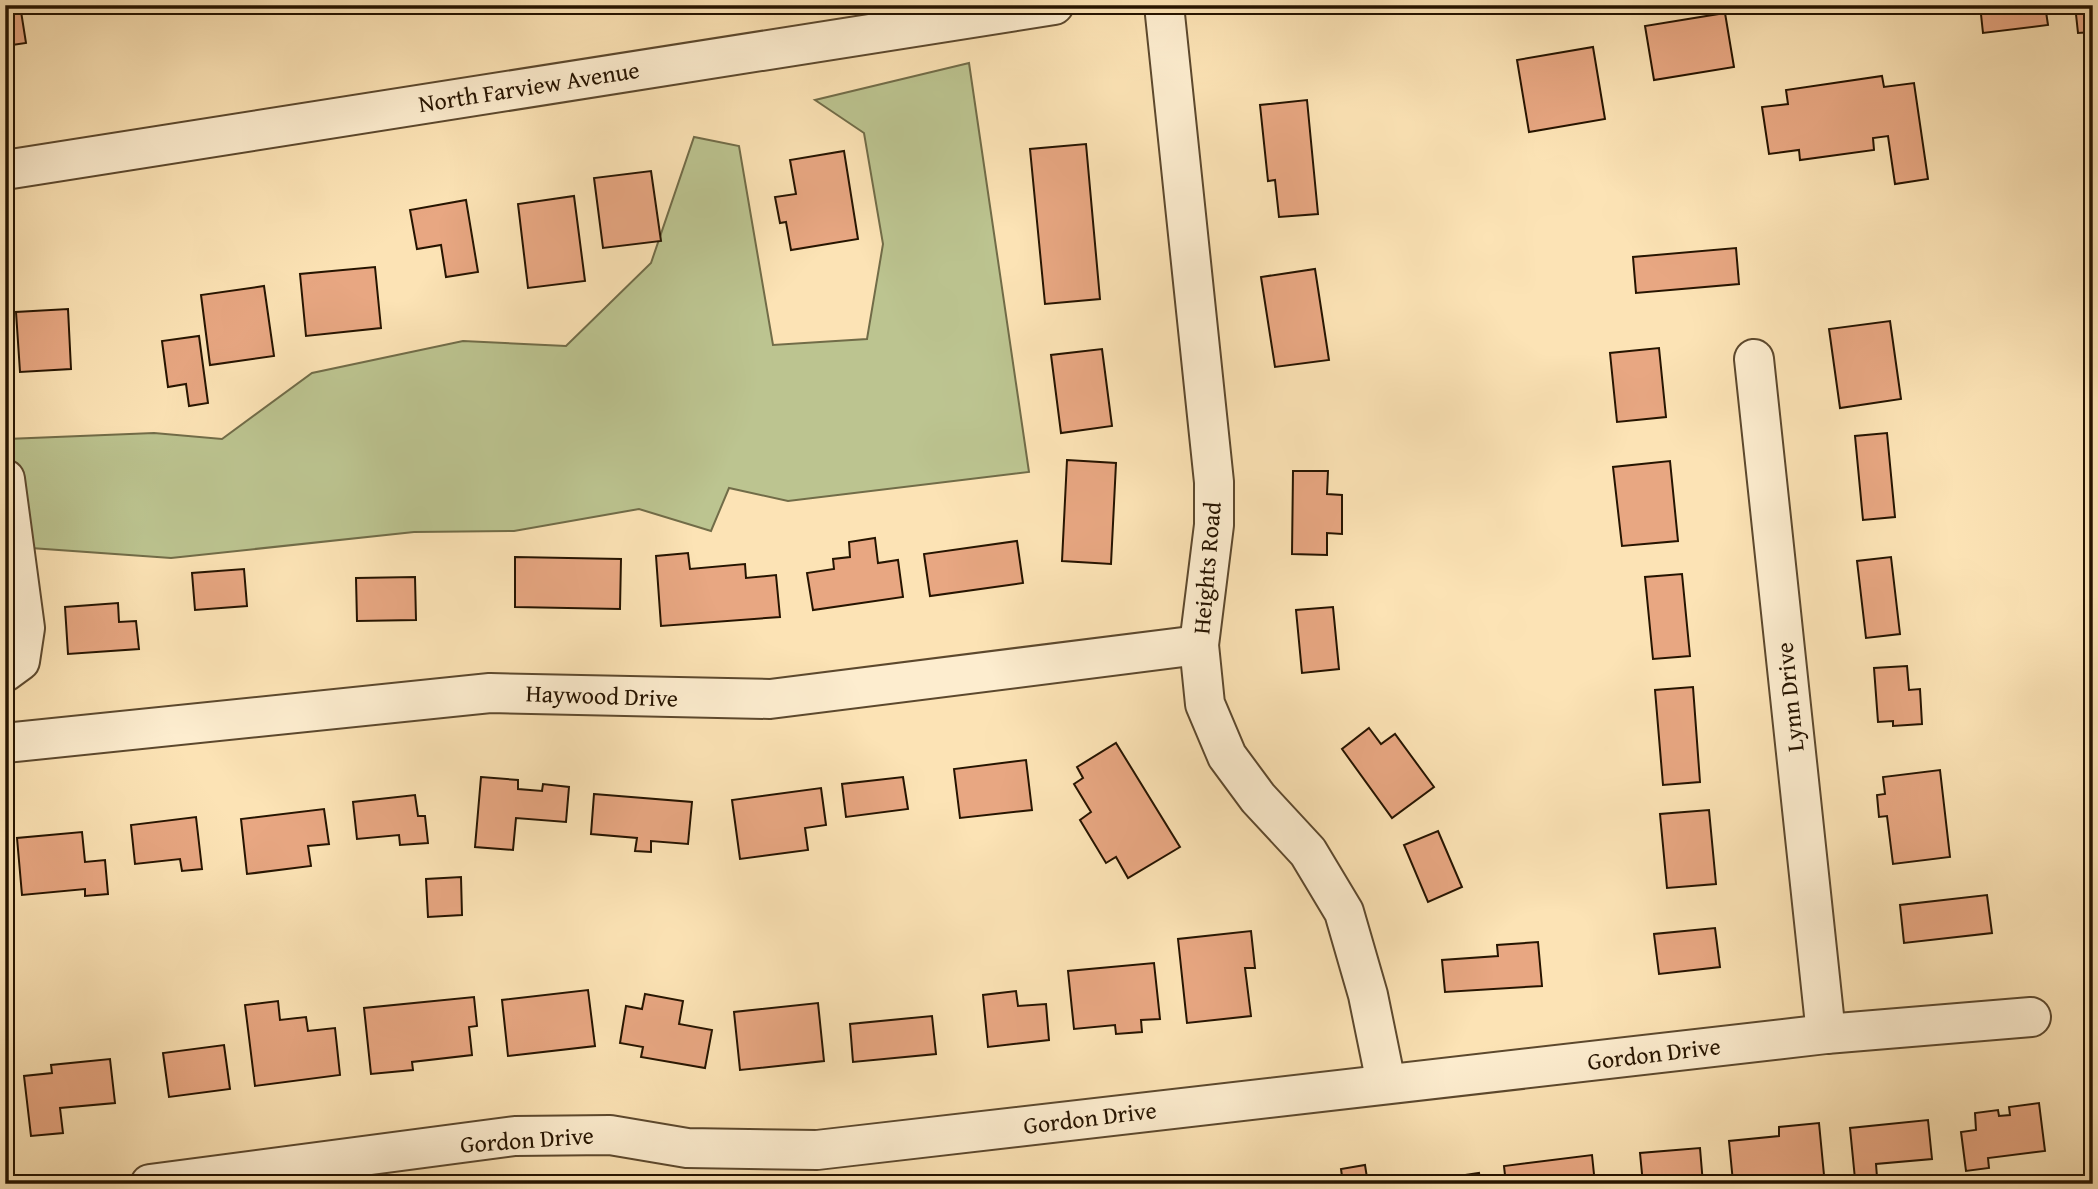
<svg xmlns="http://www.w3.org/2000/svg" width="2098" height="1189" font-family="'Gentium Book Plus',serif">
  <rect width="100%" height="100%" fill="#fce3b5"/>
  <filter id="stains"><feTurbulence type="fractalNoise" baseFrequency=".00286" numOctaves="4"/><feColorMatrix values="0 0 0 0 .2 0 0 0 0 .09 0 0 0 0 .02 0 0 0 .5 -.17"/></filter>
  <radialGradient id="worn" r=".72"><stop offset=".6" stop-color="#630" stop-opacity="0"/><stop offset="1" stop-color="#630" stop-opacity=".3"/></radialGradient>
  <path fill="#bcc490" stroke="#716c48" stroke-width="2" d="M969,63l60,409 -241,29 -59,-13 -18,43 -72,-22 -125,22 -100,1 -243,26 -154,-11 -10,-108 147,-6 68,6 90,-66 151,-32 103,5 85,-83 43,-126 45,9 34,199 94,-6 16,-95 -19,-111 -49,-33z"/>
  <g fill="#e8a782" stroke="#261400" stroke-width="2">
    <path d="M5,5h15l6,38 -21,3z"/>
    <path d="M1980,5h65l3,20 -65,8z"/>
    <path d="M2075,5h18v27l-15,1z"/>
    <path d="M1725,13l9,54 -80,13 -9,-54z"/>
    <path d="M1593,47l12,72 -76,13 -12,-72z"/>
    <path d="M1882,76l2,11 30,-4 14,96 -33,5 -7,-48 -15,2 1,12 -74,10 -1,-10 -30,4 -7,-47 26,-3 -2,-14z"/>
    <path d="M1307,100l11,114 -39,3 -4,-37 -7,1 -8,-76z"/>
    <path d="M1086,144l14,155 -55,5 -15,-155z"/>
    <path d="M844,151l14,88 -67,11 -5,-28 -6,1 -5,-26 21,-3 -6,-34z"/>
    <path d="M651,171l10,70 -58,7 -9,-70z"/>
    <path d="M574,196l11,85 -57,7 -10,-84z"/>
    <path d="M466,200l12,72 -32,5 -5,-32 -24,4 -7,-39z"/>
    <path d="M1736,248l3,36 -103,9 -3,-36z"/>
    <path d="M375,267l6,61 -75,8 -6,-62z"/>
    <path d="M1315,269l14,91 -54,7 -14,-90z"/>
    <path d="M264,286l10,70 -64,9 -9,-70z"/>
    <path d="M68,309l3,60 -51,3 -4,-60z"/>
    <path d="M1890,321l11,78 -61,9 -11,-79z"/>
    <path d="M2093,325v28l-3,1 -3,-28z"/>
    <path d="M199,336l9,67 -19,3 -3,-22 -18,3 -6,-46z"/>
    <path d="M1659,348l7,69 -49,5 -7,-69z"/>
    <path d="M1102,349l10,77 -51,7 -10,-78z"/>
    <path d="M1887,433l8,84 -32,3 -8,-84z"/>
    <path d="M1067,460l49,3 -5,101 -49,-3z"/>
    <path d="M1670,461l8,80 -56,5 -9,-79z"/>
    <path d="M1293,471h35l-1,23 15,1v39l-15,-1v22l-35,-1z"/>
    <path d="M875,538l3,25 20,-3 5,37 -90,13 -6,-37 27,-4 -1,-10 17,-2 -1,-15z"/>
    <path d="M1017,541l6,42 -93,13 -6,-42z"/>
    <path d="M688,553l2,16 55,-5 1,14 30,-3 4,42 -119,9 -5,-70z"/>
    <path d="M515,557l106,2 -1,50 -105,-2z"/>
    <path d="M1891,557l9,77 -34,4 -9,-77z"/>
    <path d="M244,569l3,37 -52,4 -3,-37z"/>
    <path d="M1682,574l8,82 -37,3 -8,-82z"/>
    <path d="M415,577l1,43 -59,1 -1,-43z"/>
    <path d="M118,603l1,19 17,-1 3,28 -71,5 -3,-47z"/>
    <path d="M1333,607l6,62 -37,4 -6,-63z"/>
    <path d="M1907,666l2,24 11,-1 2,35 -29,2v-5l-15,1 -4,-54z"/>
    <path d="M1693,687l7,95 -37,3 -8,-95z"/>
    <path d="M1369,728l12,16 14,-10 39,53 -42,31 -50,-69z"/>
    <path d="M1116,743l64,104 -52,31 -12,-21 -10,6 -26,-43 11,-8 -17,-28 9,-6 -6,-11z"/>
    <path d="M1026,760l6,50 -72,8 -6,-49z"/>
    <path d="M1940,770l10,87 -57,7 -6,-48 -8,1 -2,-22 8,-1 -2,-17z"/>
    <path d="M481,777l37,3v9l24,2 1,-7 26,3 -3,35 -50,-4 -3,32 -38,-3z"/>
    <path d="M903,777l5,32 -62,8 -4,-33z"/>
    <path d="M821,788l5,37 -21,3 3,22 -68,9 -8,-59z"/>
    <path d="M594,794l98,8 -4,42 -37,-3v11l-16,-1 2,-13 -46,-4z"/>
    <path d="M415,795l3,21h7l3,27 -28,2 -1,-10 -42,4 -4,-37z"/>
    <path d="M324,809l5,35 -21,2 3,20 -64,8 -6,-55z"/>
    <path d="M1709,810l7,74 -49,4 -7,-74z"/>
    <path d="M196,817l6,52 -20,2 -2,-12 -45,5 -4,-39z"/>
    <path d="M1438,831l24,56 -34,15 -24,-57z"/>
    <path d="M82,832l3,30 20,-2 3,34 -23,2v-7l-63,6 -5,-57z"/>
    <path d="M461,877l1,38 -34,2 -2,-38z"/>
    <path d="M1987,895l5,38 -88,10 -4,-38z"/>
    <path d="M1715,928l5,39 -61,7 -5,-40z"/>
    <path d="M1251,931l4,37h-10l6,48 -64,7 -9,-84z"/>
    <path d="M1538,942l4,44 -97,6 -3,-32 56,-4 -1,-11z"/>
    <path d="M1154,963l6,56 -19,1 1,12 -26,2 -1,-9 -41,4 -6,-58z"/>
    <path d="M588,990l7,56 -87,10 -6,-56z"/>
    <path d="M1016,991l2,15 28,-2 3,36 -61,7 -5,-52z"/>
    <path d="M645,994l38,7 -4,23 33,6 -7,38 -64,-11 2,-10 -23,-4 6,-37 16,3z"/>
    <path d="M474,997l3,29 -8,1 3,28 -60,7 1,8 -42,4 -7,-66z"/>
    <path d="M278,1001l2,19 26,-3 2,14 27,-3 5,47 -85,11 -10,-81z"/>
    <path d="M818,1003l6,58 -84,9 -6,-58z"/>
    <path d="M932,1016l4,38 -83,8 -3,-38z"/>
    <path d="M224,1045l6,44 -61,8 -6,-44z"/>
    <path d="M110,1059l5,44 -55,5 3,25 -32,3 -7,-60 28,-3 -1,-8z"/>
    <path d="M2039,1103l6,48 -57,7 1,10 -23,3 -5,-39 15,-2 -1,-17 23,-3 1,6 11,-1 -1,-8z"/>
    <path d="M1928,1120l4,39 -56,5 1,13 -22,2 -5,-51z"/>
    <path d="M1819,1123l5,52 -30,3 1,6h-39l-1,-4 -22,2 -4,-41 50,-5v-9z"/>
    <path d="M1700,1148l3,36h-60l-3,-31z"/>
    <path d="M1592,1155l3,29h-89l-2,-18z"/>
    <path d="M1365,1165l3,19h-25l-2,-15z"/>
    <path d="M1479,1173l2,11h-22l-1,-8z"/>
    <path d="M1452,1178l1,6h-60v-1z"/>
  </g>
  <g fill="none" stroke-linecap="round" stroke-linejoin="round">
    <defs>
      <g id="minor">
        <path d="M1164,5l50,477v43l-15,120 6,59 22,52 31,42 50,54 36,60 24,83 18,88"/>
        <path d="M5,170l1049,-165"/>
        <path d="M1754,359l72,675"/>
        <path d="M5,479l20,149 -5,33 -15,11"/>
        <path d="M5,743l485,-50 280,6 429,-54"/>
        <path d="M150,1184l365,-48 95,-1 77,13 130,2 1009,-116 205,-17"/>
      </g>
    </defs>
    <use href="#minor" stroke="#5c482d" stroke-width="42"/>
    <use href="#minor" stroke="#fdedcf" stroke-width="38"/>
  </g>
  <g text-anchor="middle" stroke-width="5" stroke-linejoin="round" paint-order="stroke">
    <g font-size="24" fill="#261400" stroke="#fdedcf">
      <text transform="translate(529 87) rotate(-9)" y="8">North Farview Avenue</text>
      <text transform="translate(1207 568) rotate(-85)" y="8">Heights Road</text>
      <text transform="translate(602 696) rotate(2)" y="8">Haywood Drive</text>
      <text transform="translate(1790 697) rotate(-96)" y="8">Lynn Drive</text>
      <text transform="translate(1654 1054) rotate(-7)" y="8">Gordon Drive</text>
      <text transform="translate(1090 1118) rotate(-7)" y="8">Gordon Drive</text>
      <text transform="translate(527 1140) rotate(-4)" y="8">Gordon Drive</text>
    </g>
  </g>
  <rect width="2098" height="1189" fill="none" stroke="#fce3b5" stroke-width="28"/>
  <rect x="7" y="7" width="2084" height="1175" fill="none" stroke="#261400" stroke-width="3.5"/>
  <rect x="14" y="14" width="2070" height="1161" fill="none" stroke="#261400" stroke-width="2"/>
  <rect width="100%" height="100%" filter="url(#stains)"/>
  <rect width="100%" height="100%" fill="url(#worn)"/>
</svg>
